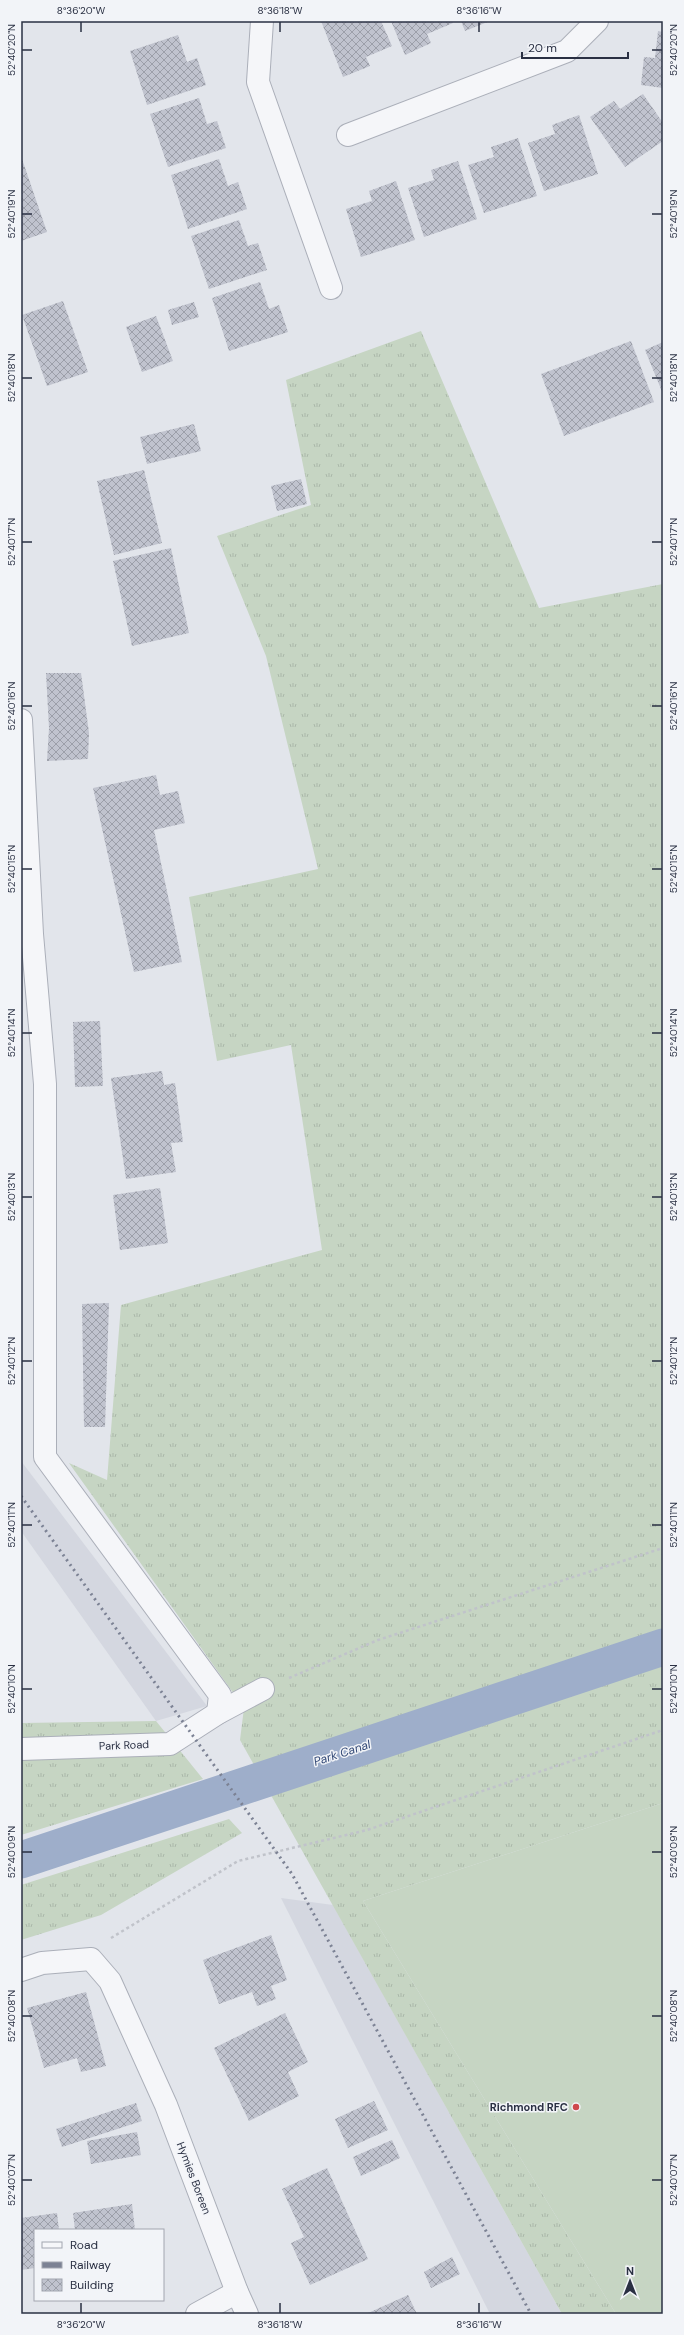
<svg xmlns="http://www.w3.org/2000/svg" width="684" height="2335" font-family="'DM Sans',sans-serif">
  <defs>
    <pattern id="grass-tufts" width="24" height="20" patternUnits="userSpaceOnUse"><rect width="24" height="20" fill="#c6d5c3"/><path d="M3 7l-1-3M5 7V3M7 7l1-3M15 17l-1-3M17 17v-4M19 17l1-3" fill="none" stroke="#aab7a9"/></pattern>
    <pattern id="building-cross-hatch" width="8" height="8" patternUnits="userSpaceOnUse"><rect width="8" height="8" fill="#c0c3ce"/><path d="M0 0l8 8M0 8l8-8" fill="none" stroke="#9c9fa9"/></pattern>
  </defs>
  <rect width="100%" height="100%" fill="#e2e5eb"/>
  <g fill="#d4d7e0">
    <path d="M21,1461l186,245 -51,15 -135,-190z"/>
    <path d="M281,1898l52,7 229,409h-72z"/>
  </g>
  <g fill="url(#grass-tufts)">
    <path d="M421,331l118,277 124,-24v1219l-300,98 253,413h-54l-322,-574 4,-32 -175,-245 38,17 14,-175 201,-55 -31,-205 -74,16 -28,-164 129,-28 -52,-213 -49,-120 94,-31 -25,-125z"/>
    <path d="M156,1721l47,58 -182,56v-112z"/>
    <path d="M229,1819l13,14 -141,82 -80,25v-55z"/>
  </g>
  <path fill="#c6d5c3" d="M663,1803v511h-47l-253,-413z"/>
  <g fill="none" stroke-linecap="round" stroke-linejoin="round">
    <path stroke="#9eaeca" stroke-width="37" d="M21,1860l642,-213"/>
  </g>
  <g fill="url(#building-cross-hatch)">
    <path d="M321,21h60l11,25 -26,11 4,9 -27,11z"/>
    <path d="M391,21h61l1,2 -26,11 4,9 -26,12z"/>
    <path d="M461,21h29l-25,10z"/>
    <path d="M658,31l5,1v56l-22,-3 3,-28 11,1z"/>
    <path d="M178,35l9,27 10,-4 9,27 -59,20 -17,-54z"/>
    <path d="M643,94l20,29v18l-38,26 -35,-50 24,-16 6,8z"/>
    <path d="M199,98l8,26 10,-3 9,27 -58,19 -18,-53z"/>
    <path d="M579,115l19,59 -54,17 -16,-48 27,-9 -3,-9z"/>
    <path d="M518,138l19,58 -53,17 -16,-48 26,-8 -3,-10z"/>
    <path d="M21,156l26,76 -26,9z"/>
    <path d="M219,159l9,27 10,-4 9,27 -59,20 -17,-54z"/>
    <path d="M458,161l19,58 -53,18 -16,-49 26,-8 -3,-10z"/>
    <path d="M396,181l19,59 -54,17 -15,-48 26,-8 -3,-10z"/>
    <path d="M239,220l9,26 10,-3 9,27 -58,19 -18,-53z"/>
    <path d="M260,282l9,27 10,-4 9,27 -59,19 -17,-53z"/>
    <path d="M63,301l25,71 -41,14 -25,-71z"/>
    <path d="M194,302l5,15 -27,8 -4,-15z"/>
    <path d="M156,316l17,45 -31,11 -16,-45z"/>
    <path d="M631,341l23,61 -90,34 -23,-62z"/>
    <path d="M663,342v52l-18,-44z"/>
    <path d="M194,424l7,27 -54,13 -7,-27z"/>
    <path d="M144,470l18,73 -48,12 -17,-74z"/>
    <path d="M301,479l6,25 -30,7 -6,-25z"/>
    <path d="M171,548l18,85 -57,13 -19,-85z"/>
    <path d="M46,673h35l8,60 -1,26 -41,2 2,-33z"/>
    <path d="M156,775l4,20 18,-4 7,32 -31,7 28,132 -48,10 -41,-184z"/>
    <path d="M100,1021l3,65 -28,1 -2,-65z"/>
    <path d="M162,1071l2,14 11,-2 8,59 -12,1 5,29 -50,7 -15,-101z"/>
    <path d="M160,1188l8,55 -48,7 -7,-55z"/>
    <path d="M109,1303l-4,124h-21l-2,-123z"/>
    <path d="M271,1935l16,45 -16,6 5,13 -19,7 -5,-14 -33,12 -16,-44z"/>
    <path d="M86,1992l20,74 -25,6 -4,-14 -33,10 -17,-60z"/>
    <path d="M285,2013l23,49 -20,10 11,24 -50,25 -35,-73z"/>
    <path d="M374,2101l14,29 -40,18 -13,-29z"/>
    <path d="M136,2103l6,18 -80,26 -6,-18z"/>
    <path d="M137,2132l4,23 -50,9 -4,-23z"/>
    <path d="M392,2140l8,18 -39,18 -8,-19z"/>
    <path d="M327,2168l41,91 -58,26 -19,-42 13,-6 -22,-48z"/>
    <path d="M132,2204l3,26h-60l-2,-17z"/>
    <path d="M57,2213l2,17h-24v38l-14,2v-52z"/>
    <path d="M452,2257l8,17 -29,14 -7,-16z"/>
    <path d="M408,2295l9,19h-51z"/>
  </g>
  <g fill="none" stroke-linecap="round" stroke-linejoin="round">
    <defs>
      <g id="street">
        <path d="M262,21l-4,61 73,206"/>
        <path d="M348,135l219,-84 30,-30"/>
        <path d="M21,720l11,214 13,150v373l175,238 -2,18"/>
        <path d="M21,1749l149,-5 48,-31 45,-24"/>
        <path d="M21,1970l21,-7 49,-4 19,22 56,124 71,187 10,22"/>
        <path d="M197,2314l40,-22"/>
      </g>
    </defs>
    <use href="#street" stroke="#abafb9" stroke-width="24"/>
    <g stroke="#c0c3ca" stroke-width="2.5" stroke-dasharray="3 3" stroke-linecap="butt">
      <path d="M289,1678l89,-38 285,-92"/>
      <path d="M111,1938l127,-77 129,-31 296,-100"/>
    </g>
    <use href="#street" stroke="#f5f6f9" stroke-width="22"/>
    <path stroke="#7c8294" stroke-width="3" stroke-dasharray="2 4" stroke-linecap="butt" d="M21,1496l271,378 239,440"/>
  </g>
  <path fill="none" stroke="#2a3043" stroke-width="1.5" d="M81,22v10M280,22v10M479,22v10M22,50h10M652,50h10M22,214h10M652,214h10M22,378h10M652,378h10M22,542h10M652,542h10M22,706h10M652,706h10M22,869h10M652,869h10M22,1033h10M652,1033h10M22,1197h10M652,1197h10M22,1361h10M652,1361h10M22,1525h10M652,1525h10M22,1689h10M652,1689h10M22,1852h10M652,1852h10M22,2016h10M652,2016h10M22,2180h10M652,2180h10M81,2303v10M280,2303v10M479,2303v10"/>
  <circle fill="#cf484d" stroke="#f2f4f8" stroke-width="1.5" cx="576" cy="2107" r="4"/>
  <g text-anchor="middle" stroke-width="3" stroke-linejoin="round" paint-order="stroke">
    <g font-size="11" fill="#2a3043" stroke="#f2f4f8">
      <text transform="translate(124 1745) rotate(-2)" y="4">Park Road</text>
      <text transform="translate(194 2178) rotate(69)" y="4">Hymies Boreen</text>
    </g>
    <g font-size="11" font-weight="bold" fill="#2a3043" stroke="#f2f4f8" text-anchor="end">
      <text x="568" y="2111">Richmond RFC</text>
    </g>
    <g font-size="12" font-style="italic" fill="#344a77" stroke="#f2f4f8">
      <text transform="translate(342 1753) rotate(-18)" y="4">Park Canal</text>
    </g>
  </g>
  <rect width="684" height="2335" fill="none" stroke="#f2f4f8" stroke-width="44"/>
  <rect x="34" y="2229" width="130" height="72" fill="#f2f4f8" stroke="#a2a6b0"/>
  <rect x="42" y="2242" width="20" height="6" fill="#f5f6f9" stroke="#a2a6b0"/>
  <text x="70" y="2249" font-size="12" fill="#2a3043">Road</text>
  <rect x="42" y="2262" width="20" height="6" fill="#7c8294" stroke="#a2a6b0"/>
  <text x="70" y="2269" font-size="12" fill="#2a3043">Railway</text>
  <rect x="42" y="2279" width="20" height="12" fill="url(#building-cross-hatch)" stroke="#a2a6b0"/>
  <text x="70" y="2289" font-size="12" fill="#2a3043">Building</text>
  <g transform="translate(630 2281)" stroke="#f2f4f8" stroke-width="3" paint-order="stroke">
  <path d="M0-3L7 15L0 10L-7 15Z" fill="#2a3043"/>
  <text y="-6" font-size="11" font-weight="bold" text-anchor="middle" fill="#2a3043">N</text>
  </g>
  <path d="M522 52v6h106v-6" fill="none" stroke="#2a3043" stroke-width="2"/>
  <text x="528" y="52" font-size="12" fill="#2a3043" stroke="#f2f4f8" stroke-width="3" paint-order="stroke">20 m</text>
  <rect x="22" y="22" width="640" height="2291" fill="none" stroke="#2a3043" stroke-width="1.5"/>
  <g font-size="10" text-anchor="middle" fill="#2a3043">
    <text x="81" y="14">8°36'20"W</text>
    <text x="280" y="14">8°36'18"W</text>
    <text x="479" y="14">8°36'16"W</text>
    <text transform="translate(11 50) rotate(-90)" y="4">52°40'20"N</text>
    <text transform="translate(673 50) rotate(-90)" y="4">52°40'20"N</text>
    <text transform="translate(11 214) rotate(-90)" y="4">52°40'19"N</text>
    <text transform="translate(673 214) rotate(-90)" y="4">52°40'19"N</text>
    <text transform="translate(11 378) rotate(-90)" y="4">52°40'18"N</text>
    <text transform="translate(673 378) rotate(-90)" y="4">52°40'18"N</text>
    <text transform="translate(11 542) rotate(-90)" y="4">52°40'17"N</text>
    <text transform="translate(673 542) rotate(-90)" y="4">52°40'17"N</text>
    <text transform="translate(11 706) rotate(-90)" y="4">52°40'16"N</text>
    <text transform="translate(673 706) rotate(-90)" y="4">52°40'16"N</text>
    <text transform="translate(11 869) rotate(-90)" y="4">52°40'15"N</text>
    <text transform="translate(673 869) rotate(-90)" y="4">52°40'15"N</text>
    <text transform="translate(11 1033) rotate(-90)" y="4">52°40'14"N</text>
    <text transform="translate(673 1033) rotate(-90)" y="4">52°40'14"N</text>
    <text transform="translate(11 1197) rotate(-90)" y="4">52°40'13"N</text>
    <text transform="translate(673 1197) rotate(-90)" y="4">52°40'13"N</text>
    <text transform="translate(11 1361) rotate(-90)" y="4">52°40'12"N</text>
    <text transform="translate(673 1361) rotate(-90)" y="4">52°40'12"N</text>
    <text transform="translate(11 1525) rotate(-90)" y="4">52°40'11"N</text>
    <text transform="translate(673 1525) rotate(-90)" y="4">52°40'11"N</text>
    <text transform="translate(11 1689) rotate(-90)" y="4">52°40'10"N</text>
    <text transform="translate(673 1689) rotate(-90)" y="4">52°40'10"N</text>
    <text transform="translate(11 1852) rotate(-90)" y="4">52°40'09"N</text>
    <text transform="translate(673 1852) rotate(-90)" y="4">52°40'09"N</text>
    <text transform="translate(11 2016) rotate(-90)" y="4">52°40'08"N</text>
    <text transform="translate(673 2016) rotate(-90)" y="4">52°40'08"N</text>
    <text transform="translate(11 2180) rotate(-90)" y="4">52°40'07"N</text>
    <text transform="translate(673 2180) rotate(-90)" y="4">52°40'07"N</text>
    <text x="81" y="2328">8°36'20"W</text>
    <text x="280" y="2328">8°36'18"W</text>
    <text x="479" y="2328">8°36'16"W</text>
  </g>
</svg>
